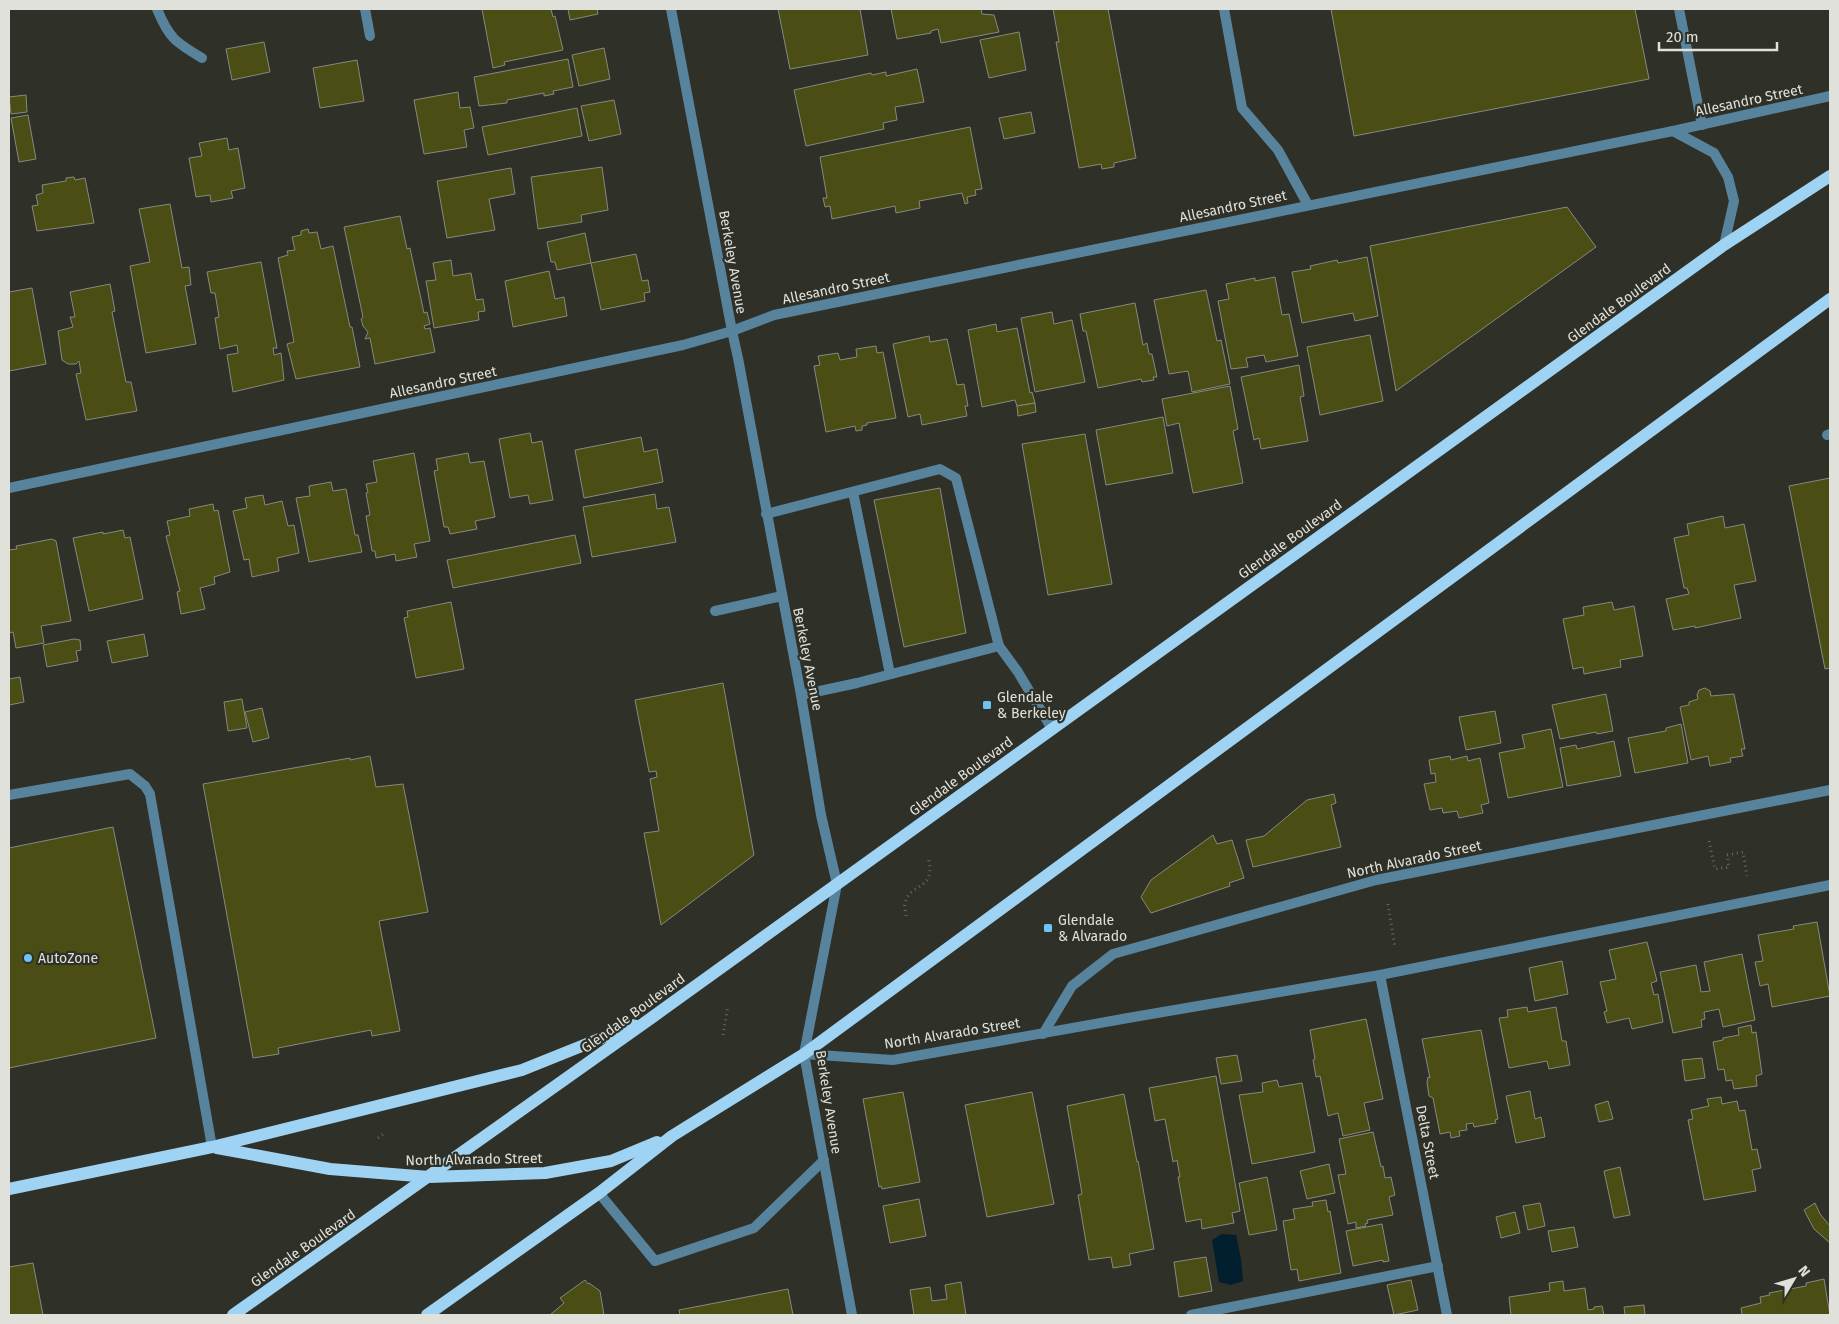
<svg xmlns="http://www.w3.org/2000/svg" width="1839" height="1324" font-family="'Fira Sans',sans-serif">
  <rect width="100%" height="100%" fill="#2f3027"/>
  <path fill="#011f2f" d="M1222,1234l14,1 5,24 2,22 -12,4 -12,-3 -7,-42z"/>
  <g fill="#4a4e14" stroke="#87897f">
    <path d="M482,9h69l2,8 2,-1 8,34 -59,12 1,3 -12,3z"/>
    <path d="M568,9h29l1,5 -28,6z"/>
    <path d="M778,9h82l8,46 -78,14z"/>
    <path d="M891,9h90l1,5 12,1 5,17 -58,11 -3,-14 -7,2v2l-34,6z"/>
    <path d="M1053,9h55l28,149 -22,5v4l-12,2 -1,-5 -22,4 -23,-126h3z"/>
    <path d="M1331,9h304l14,70 -295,57z"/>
    <path d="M1019,32l7,38 -37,8 -9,-38z"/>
    <path d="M264,42l6,30 -38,8 -6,-31z"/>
    <path d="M604,48l6,31 -31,7 -7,-31z"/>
    <path d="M568,59l5,28 -20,4 1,3 -10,2v-3l-37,7v3l-28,3 -5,-29z"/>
    <path d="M357,60l7,41 -44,7 -7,-40z"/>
    <path d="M917,69l7,33 -29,5 2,13 -14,3 1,6 -78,17 -12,-56 77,-17 1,2 14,-3v4z"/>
    <path d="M458,92l2,16 10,-1 4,21 -10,2 3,17 -43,7 -10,-54z"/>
    <path d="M26,95l1,17 -16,2 -2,-17z"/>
    <path d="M614,100l7,34 -32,7 -8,-35z"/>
    <path d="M577,108l5,28 -94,19 -6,-28z"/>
    <path d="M1031,112l4,21 -31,6 -5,-21z"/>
    <path d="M28,115l8,44 -17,3 -8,-44z"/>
    <path d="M970,127l12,62 -7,1 1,5 -9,2 1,6 -3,1 -3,-11 -43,8 1,7 -24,5 -1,-7 -63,13 -2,-13 -5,1 -2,-9h4l-7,-41z"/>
    <path d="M227,138l2,12 9,-2 7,40 -14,3 2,7 -22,4 -1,-7 -14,2 -7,-39 13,-2 -3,-13z"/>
    <path d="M602,167l6,43 -27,5 1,7 -44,7 -7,-52z"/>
    <path d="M511,168l4,26 -26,5 6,31 -48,8 -10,-57z"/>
    <path d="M74,177l1,3 10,-2 9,45 -57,8 -5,-25 6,-1 -2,-10 7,-2 -1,-8 24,-4v-3z"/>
    <path d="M170,204l12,64 7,-1 2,18 -6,1 11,58 -50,9 -16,-87 20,-4 -11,-53z"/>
    <path d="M1567,207l29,40 -200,144 -26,-145z"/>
    <path d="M400,216l7,33 3,-1 14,65 3,-1 3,12 -6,2 1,3 5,-1 5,24 -60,12 -5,-26 -5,1 3,-7 -5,-6 -2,-7 2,-2 -19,-90z"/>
    <path d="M308,229l1,4 8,-1 4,17 12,-3 17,81h2l8,40 -64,12 -9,-35 7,-2 -16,-84 10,-3 -1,-4 8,-1 -3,-13 9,-2v-4z"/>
    <path d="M585,233l6,30 -34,7 -2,-8h-4l-4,-20z"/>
    <path d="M636,254l6,27 6,-1 2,12 -6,1 1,8 -44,9 -10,-47z"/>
    <path d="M1367,257l11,59 -23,5 -2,-8 -51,10 -10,-51 19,-3 -1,-3 27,-6 1,3z"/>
    <path d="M451,260l2,16 18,-3 5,27 7,-1 2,12 -7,1 1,8 -45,8 -8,-47 10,-1 -3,-17z"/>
    <path d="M261,262l16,86h-4l1,7 7,-2 3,27 -51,12 -6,-37 11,-2 -1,-8 -17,4 -5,-31 4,-1 -4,-24h-4l-4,-21z"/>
    <path d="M549,271l6,28 9,-2 3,19 -54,11 -8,-46z"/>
    <path d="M1275,277l7,38 7,-1 9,42 -32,6 -2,-7 -18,3 2,9 -17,2 -13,-68 11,-2 -3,-15 29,-6v3z"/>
    <path d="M110,284l5,27 -3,1 14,70h5l6,29 -51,9 -10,-46 5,-1 -2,-12 -3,3h-8l-6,-4 -4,-29 15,-4 -3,-10h5l-5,-25z"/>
    <path d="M32,288l14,76 -37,7v-79z"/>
    <path d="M1206,290l11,51 4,-1 9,44 -38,8 -4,-21 -19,3 -15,-74z"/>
    <path d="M1135,303l8,42 4,-2 2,11h3l5,23h-4l1,3 -12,2 -1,-3 -43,9 -12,-57h-3l-3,-17z"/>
    <path d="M1052,312l2,12 18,-4 13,62 -50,10 -14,-74z"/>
    <path d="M996,324l1,8 20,-4 13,65 2,-1 3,11 -18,3 -2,-6 -33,7 -14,-77z"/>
    <path d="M1370,335l13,66 -63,14 -13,-68z"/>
    <path d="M929,336l1,6 17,-3 10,46 7,-1 4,22h-3l2,10 -45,9 -2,-11 -12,3 -15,-73z"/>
    <path d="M876,346l1,7 6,-1 13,66 -29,5v2l-5,1v4l-6,1 -1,-5 -29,6 -12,-66 6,-1 -2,-9 20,-3 2,7 17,-3 -1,-8z"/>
    <path d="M1299,365l5,31 -4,1 8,44 -47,8 -2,-11 -5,2 -13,-63z"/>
    <path d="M1230,386l8,43 -5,2 10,52 -50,10 -14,-70 -12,3 -5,-27z"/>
    <path d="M1035,403l1,9 -18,4 -1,-10z"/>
    <path d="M1163,417l10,56 -67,12 -10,-55z"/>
    <path d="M530,433l2,10 10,-2 11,59 -23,4 -2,-9 -18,3 -11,-59z"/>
    <path d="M1085,434l27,150 -64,11 -26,-151z"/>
    <path d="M641,437l3,15 13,-3 6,33 -79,16 -9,-48z"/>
    <path d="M414,453l16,88 -16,3 3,13 -21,4 -1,-7 -19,4 -1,-7h-3l-6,-35 4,-1 -4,-22 2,-1 -2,-8 11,-2 -4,-21z"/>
    <path d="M468,453l2,10 14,-2 11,56 -20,4 2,8 -27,5 -2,-7h-4l-10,-56 4,-1 -2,-11z"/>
    <path d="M1830,478v190l-5,1 -36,-183z"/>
    <path d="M331,482l2,9 13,-2 9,46h3l4,17 -53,10 -13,-64 14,-2 -1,-10z"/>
    <path d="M940,488l26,145 -62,14 -30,-147z"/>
    <path d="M655,494l2,15 12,-2 7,35 -84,15 -9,-50z"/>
    <path d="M263,495l2,10 17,-4 6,25 6,-1 5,28 -22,5 2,13 -27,6 -3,-18 -5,1 -11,-49 14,-3 -2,-10z"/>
    <path d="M213,504l1,7 4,-1 12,62 -16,5 1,7 -15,4 5,21 -24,5 -4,-22 3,-1 -14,-55 4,-1 -3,-14 23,-5 -1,-7z"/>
    <path d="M1723,516l2,12 19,-4 12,57 -22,4 7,33 -46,10v-2l-22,4 -7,-31 23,-5 -2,-6h-3l-10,-50 15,-3 -2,-11z"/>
    <path d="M123,530l2,8 5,-1 13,62 -54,12 -16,-73 30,-6v2z"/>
    <path d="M575,535l6,28 -128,25 -6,-28z"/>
    <path d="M52,539l4,2 15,80 -30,5 3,17 -28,5 -3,-16 -4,1v-83l8,-1 -1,-3z"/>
    <path d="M451,602l13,67 -48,9 -12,-60 4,-1 -1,-6z"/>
    <path d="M1612,602l2,8 20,-4 9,50 -23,4 1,7 -37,7 -1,-7 -10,2 -10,-50 21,-4 -1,-8z"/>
    <path d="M144,634l4,22 -36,7 -5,-22z"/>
    <path d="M74,639l6,1 1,10 -5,1 2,10 -31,6 -4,-22z"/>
    <path d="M20,677l4,25 -15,3v-26z"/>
    <path d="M723,683l31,172 -93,70 -17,-92 15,-2 -9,-52 7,-2 -1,-6 -7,1 -14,-72z"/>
    <path d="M1705,688l5,3 1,5 23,-2 11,55h-4l2,7 -13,2 1,4 -21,4 -2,-10 -17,4 -11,-53 9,-2v-3l9,-3 -1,-4 2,-5z"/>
    <path d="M1606,694l7,37 -16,3 -1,-2 -36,7 -8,-34z"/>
    <path d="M242,699l5,29 -19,3 -4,-29z"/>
    <path d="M262,708l7,30 -16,4 -8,-30z"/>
    <path d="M1495,711l6,32 -35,7 -7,-33z"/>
    <path d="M1681,724l7,39 -53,10 -7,-35 38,-7v-3z"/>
    <path d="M1551,729l12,58 -55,11 -9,-45 26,-5 -3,-13z"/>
    <path d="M1614,741l7,35 -54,10 -7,-38 16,-3 1,4z"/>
    <path d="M370,756l6,31 27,-3 25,128 -49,9 21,110 -28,5 -1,-6 -93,18 1,6 -26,4 -50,-274 147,-26v2z"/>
    <path d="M1450,756l1,4 16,-4 1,5 12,-3 9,45 -8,2 2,8 -24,5 -2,-7 -14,2 -1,-5 -12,2 -6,-26 12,-2 -1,-9 -4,1 -2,-14z"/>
    <path d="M1334,794l2,9 -5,2 10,42 -88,20 -7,-27 18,-4 43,-36z"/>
    <path d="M113,827l43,211 -147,30v-220z"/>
    <path d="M1213,835l4,9 15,-4 12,38 -15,5 1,3 -79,27 -10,-16 10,-17z"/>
    <path d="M1817,922l13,74 -58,11 -4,-23 -8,2 -5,-24 8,-1 -5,-26 36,-6 -1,-3z"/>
    <path d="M1647,942l10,39 -6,2 3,12 4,-1 5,28 -31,7 -3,-11 -22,5 -3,-11 3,-1 -7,-29 16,-3 -7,-29z"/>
    <path d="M1742,954l13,66 -32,7 -4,-18 -15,3 1,7 -4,1 1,7 -29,6 -13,-61 36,-7 5,27 9,-1 -6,-29z"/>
    <path d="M1562,961l6,33 -33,7 -6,-33z"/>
    <path d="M1527,1007l1,5 28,-5 6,34h4l4,24 -21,4 -2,-8 -38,7 -10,-50 9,-1 -1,-7z"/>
    <path d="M1366,1019l17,80 -19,4 6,27 -27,6 -5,-23 -10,3 -8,-40 -4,1 -3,-17 2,-1 -5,-29z"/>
    <path d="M1751,1025l1,8 4,-1 6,42 -6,2 1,10 -23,3 -2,-9 -6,1 -2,-12 -6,1 -5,-28 10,-2v-2l16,-3 -1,-7z"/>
    <path d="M1481,1030l17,89 -3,1 1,3 -22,4 -1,-4 -7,1 1,6 -8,1 1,5 -9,2 -1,-6 -10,2 -7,-36 -4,-2 -2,-14 1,-5 2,1 -8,-39z"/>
    <path d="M1237,1055l5,26 -21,3 -5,-26z"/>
    <path d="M1702,1058l3,20 -20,3 -3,-21z"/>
    <path d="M1216,1076l24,135 -8,2 2,10 -32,6 -1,-10 -15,3 -8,-45h2l-3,-17 -4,2 -8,-43 -10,2 -6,-33z"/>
    <path d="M1277,1080l2,7 23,-4 13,69 -63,12 -13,-69 24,-3 -1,-9z"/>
    <path d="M1530,1091l5,28 6,-2 4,20 -29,6 -10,-47z"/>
    <path d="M903,1092l17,90 -38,7 -1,-3 -2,1 -16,-88z"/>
    <path d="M1032,1092l22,112 -67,13 -22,-112z"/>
    <path d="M1124,1094l13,68 1,-1 16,88 -25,5 2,11 -18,3 -2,-11 -22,3 -11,-65 4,-1 -15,-88z"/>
    <path d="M1721,1097l1,7 15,-3 2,10 6,-1 7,40 5,-1 4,19 -9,2 4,21 -52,9 -16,-80 5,-1 -2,-9 18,-4 -2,-7z"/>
    <path d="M1608,1101l5,18 -14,3 -4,-17z"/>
    <path d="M1373,1132l8,35 2,-1 2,12 6,-1 4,18 -6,2 4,18 -26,5 1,3 -3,1 1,2 -10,2v-6l-8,2 -10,-49 8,-1 -7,-35z"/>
    <path d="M1329,1164l6,29 -28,6 -7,-28z"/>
    <path d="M1620,1167l10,48 -16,3 -10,-47z"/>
    <path d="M1267,1177l10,53 -28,5 -10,-52z"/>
    <path d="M919,1199l7,37 -36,7 -7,-37z"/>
    <path d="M1326,1200l2,12 2,-1 11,62 -42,8 -2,-12 -6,1 -8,-49 12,-2 -2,-10 20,-3 -1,-4z"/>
    <path d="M1540,1203l5,23 -17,4 -5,-24z"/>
    <path d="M1815,1203l5,11 10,12v17l-16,-14 -10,-19z"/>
    <path d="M1515,1212l5,21 -19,5 -5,-21z"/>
    <path d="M1382,1224l7,37 -6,1v-2l-30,6 -7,-35z"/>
    <path d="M1574,1227l4,20 -26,5 -4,-21z"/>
    <path d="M1206,1257l6,34 -33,6 -5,-35z"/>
    <path d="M33,1263l10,52h-34v-48z"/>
    <path d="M1824,1279l6,36h-88l-1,-7 20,-5 -1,-6 10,-2 -1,-2 37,-7v-3z"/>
    <path d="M585,1280l3,4 1,-1 11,8 4,24h-54l14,-12 -4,-5z"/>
    <path d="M1411,1280l7,30 -24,5 -7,-30z"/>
    <path d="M1563,1281l1,10 21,-3 3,22 6,-1v-2l8,-1 2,9h-93l-2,-18 41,-6 -1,-8z"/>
    <path d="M961,1282l5,33h-52l-4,-25 20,-3 2,14 15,-2 -2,-14z"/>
    <path d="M788,1289l5,26h-113l-1,-5z"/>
    <path d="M1644,1305l1,10h-20l-1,-8z"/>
  </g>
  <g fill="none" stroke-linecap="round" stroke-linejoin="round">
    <g stroke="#696a62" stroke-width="3" stroke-dasharray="1 4" stroke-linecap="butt">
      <path d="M1709,841l6,28 14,-2 -2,-12 16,-3 4,24"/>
      <path d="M1388,904l7,43"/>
      <path d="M906,916c0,-4 -2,-9 -1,-12 4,-23 32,-11 23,-47"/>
      <path d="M723,1035l5,-29"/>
      <path d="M378,1138l7,-5"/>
    </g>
    <g stroke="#58839d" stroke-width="10">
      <path d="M157,9c12,29 18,33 45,49"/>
      <path d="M365,9l5,27"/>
      <path d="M1224,9l18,99 36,42 30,55"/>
      <path d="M1679,9l23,116"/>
      <path d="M1827,435l3,-1"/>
      <path d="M853,492l37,182"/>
      <path d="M766,514l174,-45 16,9 43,168 19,26 34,57"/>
      <path d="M715,611l67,-15"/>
      <path d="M801,695l56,-12 142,-37"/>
      <path d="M9,795l121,-21 15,12 5,8 62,353"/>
      <path d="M599,1193l56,68 99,-33 70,-68"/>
      <path d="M1191,1315l247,-49"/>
    </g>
    <g stroke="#58839d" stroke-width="10">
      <path d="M671,9l61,322 6,27 63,337 20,120 16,69 -33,170 48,261"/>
      <path d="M1673,131l41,22 14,24 6,24 -10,44"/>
      <path d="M9,488l674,-143 49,-14 42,-16 899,-184 157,-35"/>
      <path d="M1380,975l67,340"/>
      <path d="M1043,1034l29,-48 41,-32 263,-74 454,-90"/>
      <path d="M804,1054l89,6 235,-42 252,-43 450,-90"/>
    </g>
    <g stroke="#9fd3f4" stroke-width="12">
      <path d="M217,1148l113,21 99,8 116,-4 66,-12 46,-19"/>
      <path d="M9,1189l203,-42 310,-77 112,-45"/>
      <path d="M233,1315l421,-299 1070,-771 106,-69"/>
      <path d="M427,1315l172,-122 73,-57 132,-82 1026,-755"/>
    </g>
  </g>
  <g fill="#6fc2f4" stroke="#2f3027" stroke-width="2">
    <rect x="982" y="700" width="10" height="10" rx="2.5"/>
    <rect x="1043" y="923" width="10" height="10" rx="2.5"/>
    <circle cx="28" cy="958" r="5"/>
  </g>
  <g text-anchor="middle" stroke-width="4.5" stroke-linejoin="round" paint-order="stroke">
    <g font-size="14" fill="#e0e1db" stroke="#2f3027">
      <text transform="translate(1749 100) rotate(-12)" y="5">Allesandro Street</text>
      <text transform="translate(1233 206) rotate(-12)" y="5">Allesandro Street</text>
      <text transform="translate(733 262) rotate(80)" y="5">Berkeley Avenue</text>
      <text transform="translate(836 288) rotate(-12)" y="5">Allesandro Street</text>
      <text transform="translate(1619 303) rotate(-36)" y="5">Glendale Boulevard</text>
      <text transform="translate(443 382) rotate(-12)" y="5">Allesandro Street</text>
      <text transform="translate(1290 539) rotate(-36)" y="5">Glendale Boulevard</text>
      <text transform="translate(808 659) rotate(79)" y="5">Berkeley Avenue</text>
      <text transform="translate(961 776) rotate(-36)" y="5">Glendale Boulevard</text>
      <text transform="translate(1414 859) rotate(-12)" y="5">North Alvarado Street</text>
      <text transform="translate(633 1013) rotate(-36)" y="5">Glendale Boulevard</text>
      <text transform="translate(952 1033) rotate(-9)" y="5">North Alvarado Street</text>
      <text transform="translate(829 1102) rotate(81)" y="5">Berkeley Avenue</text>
      <text transform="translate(1428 1142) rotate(79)" y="5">Delta Street</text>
      <text transform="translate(474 1159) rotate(-1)" y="5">North Alvarado Street</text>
      <text transform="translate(303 1248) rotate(-35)" y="5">Glendale Boulevard</text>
    </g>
    <g font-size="14" fill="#e0e1db" stroke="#2f3027" text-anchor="start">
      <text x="997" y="702">Glendale<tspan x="997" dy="16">&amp; Berkeley</tspan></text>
      <text x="1058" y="925">Glendale<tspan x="1058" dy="16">&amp; Alvarado</tspan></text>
      <text x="38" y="963">AutoZone</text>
    </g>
  </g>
  <rect width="1839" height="1324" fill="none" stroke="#e0e1db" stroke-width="20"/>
  <g transform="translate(1794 1279) rotate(52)" stroke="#2f3027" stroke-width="4" paint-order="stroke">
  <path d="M0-4L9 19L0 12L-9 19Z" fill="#e0e1db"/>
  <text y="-8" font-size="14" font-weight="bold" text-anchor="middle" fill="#e0e1db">N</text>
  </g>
  <path d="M1659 42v8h118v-8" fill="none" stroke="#e0e1db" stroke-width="2.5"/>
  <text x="1666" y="42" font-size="15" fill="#e0e1db" stroke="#2f3027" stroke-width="4" paint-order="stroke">20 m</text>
</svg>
